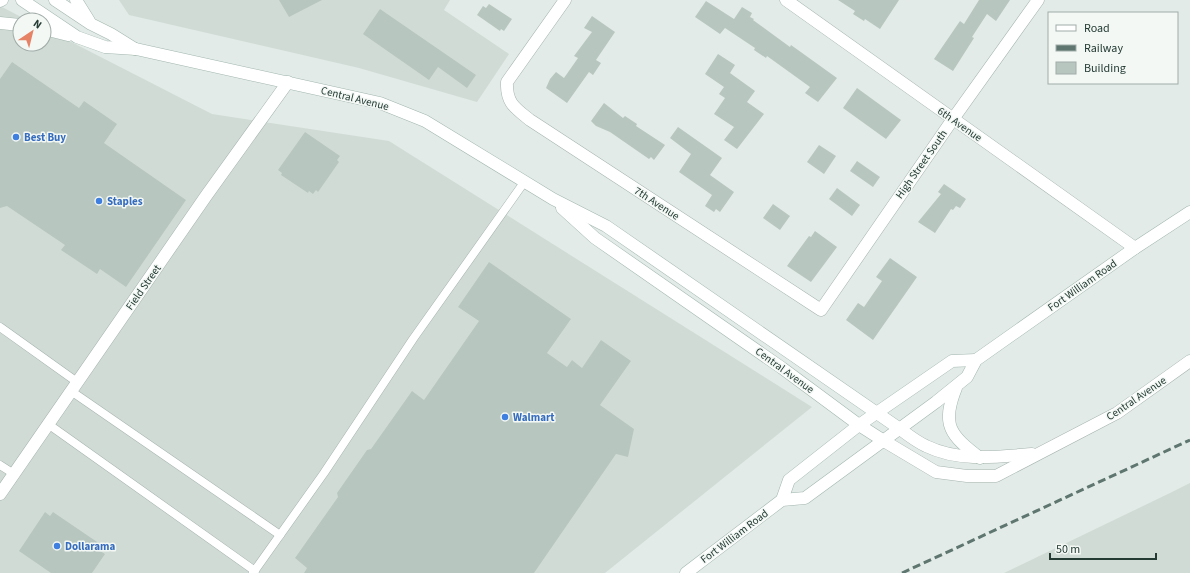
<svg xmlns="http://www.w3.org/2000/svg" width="1190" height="573" font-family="'Source Sans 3',sans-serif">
  <rect width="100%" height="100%" fill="#e2ebe7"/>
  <g fill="#d1dbd6">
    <path d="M119,0h331l-6,10 65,44 -32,48 -118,-34 -230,-53z"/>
    <path d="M0,6l27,14h-7v24h24v-16l168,86 177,27 423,266 -207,166h-605z"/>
    <path d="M1190,483v90h-186l166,-80z"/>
  </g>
  <g fill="#b8c6c0">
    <path d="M279,0h43l-33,17z"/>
    <path d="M838,0h61l-19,29 -15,-10 -1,2 -11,-7 2,-3z"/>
    <path d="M979,0h31l-14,21 -9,-7 -15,23 2,1 -21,33 -19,-12 26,-38 4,3z"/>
    <path d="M706,1l28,18 8,-12 10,6 -2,4 4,2 -1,1 37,27 1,-2 46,33 -19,24 -13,-9 5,-6 -43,-31 -1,2 -12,-8 1,-2 -30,-20 -5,6 -25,-17z"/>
    <path d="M489,4l23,15 -8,12 -3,-2 -1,2 -23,-16 6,-9 3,2z"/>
    <path d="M380,9l96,66 -9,13 -29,-21 -9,13 -66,-46z"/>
    <path d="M592,16l23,16 -19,28 5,3 -8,12 -4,-3 -22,31 -21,-15 4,-9 6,-7 8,6 14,-20 -4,-2 18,-24 -8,-4z"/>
    <path d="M718,54l17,11 -5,8 25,18 -8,11 17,12 -27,35 -13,-9 10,-13 -20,-13 11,-16 -6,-4 5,-7 -19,-13z"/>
    <path d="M12,62l67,46 5,-7 33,23 -13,19 82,57 -60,87 -26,-18 -3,5 -36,-24 4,-5 -58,-39 -7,2v-129z"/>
    <path d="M857,88l44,32 -15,19 -43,-31z"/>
    <path d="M604,103l19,15 2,-2 12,8 -1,2 29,19 -11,15 -3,-3 -2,2 -39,-27 -14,-6 -5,-5z"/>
    <path d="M678,127l44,31 -12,17 24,17 -14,20 -4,-3 -2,3 -9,-6 7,-11 -33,-23 12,-18 -21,-16z"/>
    <path d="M305,132l35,24 -3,4 2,2 -21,30 -2,-2 -3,4 -4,-3 -1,2 -27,-18 1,-2 -4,-3z"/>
    <path d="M819,145l17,11 -12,18 -17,-12z"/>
    <path d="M857,161l23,16 -7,10 -23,-16z"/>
    <path d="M944,184l22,15 -6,9 -4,-2 -3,4 -2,-1 -16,24 -17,-11 23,-28 -3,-2z"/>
    <path d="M837,188l23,17 -8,11 -23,-17z"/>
    <path d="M773,204l17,12 -10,14 -17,-12z"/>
    <path d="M815,231l22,16 -26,35 -24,-16 22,-30 2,1z"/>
    <path d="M890,258l27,19 -44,63 -27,-20 12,-17 6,4 18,-26 -6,-4z"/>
    <path d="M489,262l82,57 -24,34 20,14 5,-7 10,8 19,-28 30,21 -31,44 34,24 -6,28 -12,-3 -82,119h-230l3,-5 -12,-10 43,-61 -1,-4 30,-43 4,-1 41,-58 12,9 55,-79 -21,-14z"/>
    <path d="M45,512l5,4 3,-4 50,34 -3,5 5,3 -13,19h-41l-32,-22z"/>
  </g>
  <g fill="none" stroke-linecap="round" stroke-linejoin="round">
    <defs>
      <g id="service">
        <path d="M0,327l77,55"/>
        <path d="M71,391l209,144"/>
        <path d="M48,424l207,147"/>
        <path d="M0,465l14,9"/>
        <path d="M253,573l71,-100 89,-134 112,-158"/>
      </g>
      <g id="minor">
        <path d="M565,0l-58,82c-1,21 8,26 23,38l291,190 132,-191 85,-119"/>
        <path d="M786,0l349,248"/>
        <path d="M900,429c8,6 17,13 26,17 33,16 70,11 106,8"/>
        <path d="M884,441l52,31 31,4h29l121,-63 73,-52"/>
        <path d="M0,494l206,-298 82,-114"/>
      </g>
      <g id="secondary">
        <path d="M22,0l55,37 28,10 31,2 244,54 45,18 128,78 53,27 294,203"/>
        <path d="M55,0l36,24 20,10 24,15"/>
        <path d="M76,0l13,21"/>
        <path d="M0,1l2,-1"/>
        <path d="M0,23l20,2"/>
        <path d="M44,29l24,6"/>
        <path d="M562,208l33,30 187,130 77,57 25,16"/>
        <path d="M956,388c-15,37 -6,47 24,70"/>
        <path d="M782,500l7,-20 70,-55 93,-64 24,-1"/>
        <path d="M686,573l96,-73 23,-2 131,-96 31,-25 9,-17 159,-112 55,-36"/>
      </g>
    </defs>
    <use href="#service" stroke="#a5b3ae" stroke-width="9"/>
    <use href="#minor" stroke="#a5b3ae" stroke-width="13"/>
    <use href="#secondary" stroke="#a2b6ae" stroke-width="13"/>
    <use href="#service" stroke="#fff" stroke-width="8"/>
    <use href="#minor" stroke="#fff" stroke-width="12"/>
    <use href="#secondary" stroke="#fff" stroke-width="12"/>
    <path stroke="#5e766f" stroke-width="3" stroke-dasharray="8 4" stroke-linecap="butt" d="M902,573l288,-133"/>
  </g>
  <g fill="#3f7fe0" stroke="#f3f8f5" stroke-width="1.5">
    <circle cx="16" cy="137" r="4"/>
    <circle cx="99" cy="201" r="4"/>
    <circle cx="505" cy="417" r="4"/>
    <circle cx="57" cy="546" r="4"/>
  </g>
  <g text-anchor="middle" stroke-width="3" stroke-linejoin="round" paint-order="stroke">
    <g font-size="11" fill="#243b34" stroke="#f3f8f5">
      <text transform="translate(355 98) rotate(14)" y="4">Central Avenue</text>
      <text transform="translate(960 124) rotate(35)" y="4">6th Avenue</text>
      <text transform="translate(921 164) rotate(-55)" y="4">High Street South</text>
      <text transform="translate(657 203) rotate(33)" y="4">7th Avenue</text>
      <text transform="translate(1082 285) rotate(-35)" y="4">Fort William Road</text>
      <text transform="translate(143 287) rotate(-55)" y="4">Field Street</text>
      <text transform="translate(785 370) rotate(36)" y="4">Central Avenue</text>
      <text transform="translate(1136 398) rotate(-34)" y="4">Central Avenue</text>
      <text transform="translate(734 536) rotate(-37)" y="4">Fort William Road</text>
    </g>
    <g font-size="11" font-weight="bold" fill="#366cbe" stroke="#f3f8f5" text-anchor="start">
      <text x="24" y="141">Best Buy</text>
      <text x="107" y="205">Staples</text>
      <text x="513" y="421">Walmart</text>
      <text x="65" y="550">Dollarama</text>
    </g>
  </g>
  <rect x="1048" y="12" width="130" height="72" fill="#f3f8f5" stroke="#a0aca8"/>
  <rect x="1056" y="25" width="20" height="6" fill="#ffffff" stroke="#a0aca8"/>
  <text x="1084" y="32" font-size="12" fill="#243b34">Road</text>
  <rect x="1056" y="45" width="20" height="6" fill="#5e766f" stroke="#a0aca8"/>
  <text x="1084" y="52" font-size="12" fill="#243b34">Railway</text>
  <rect x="1056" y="62" width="20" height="12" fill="#b8c6c0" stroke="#a0aca8"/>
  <text x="1084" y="72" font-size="12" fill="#243b34">Building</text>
  <g transform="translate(32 32) rotate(35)"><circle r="19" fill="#f3f8f5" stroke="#a0aca8"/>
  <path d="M0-3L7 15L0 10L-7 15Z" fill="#e68266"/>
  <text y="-6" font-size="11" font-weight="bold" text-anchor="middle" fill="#243b34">N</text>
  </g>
  <path d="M1050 553v6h106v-6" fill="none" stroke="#243b34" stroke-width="2"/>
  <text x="1056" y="553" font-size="12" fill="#243b34" stroke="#f3f8f5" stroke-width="3" paint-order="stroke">50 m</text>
</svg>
